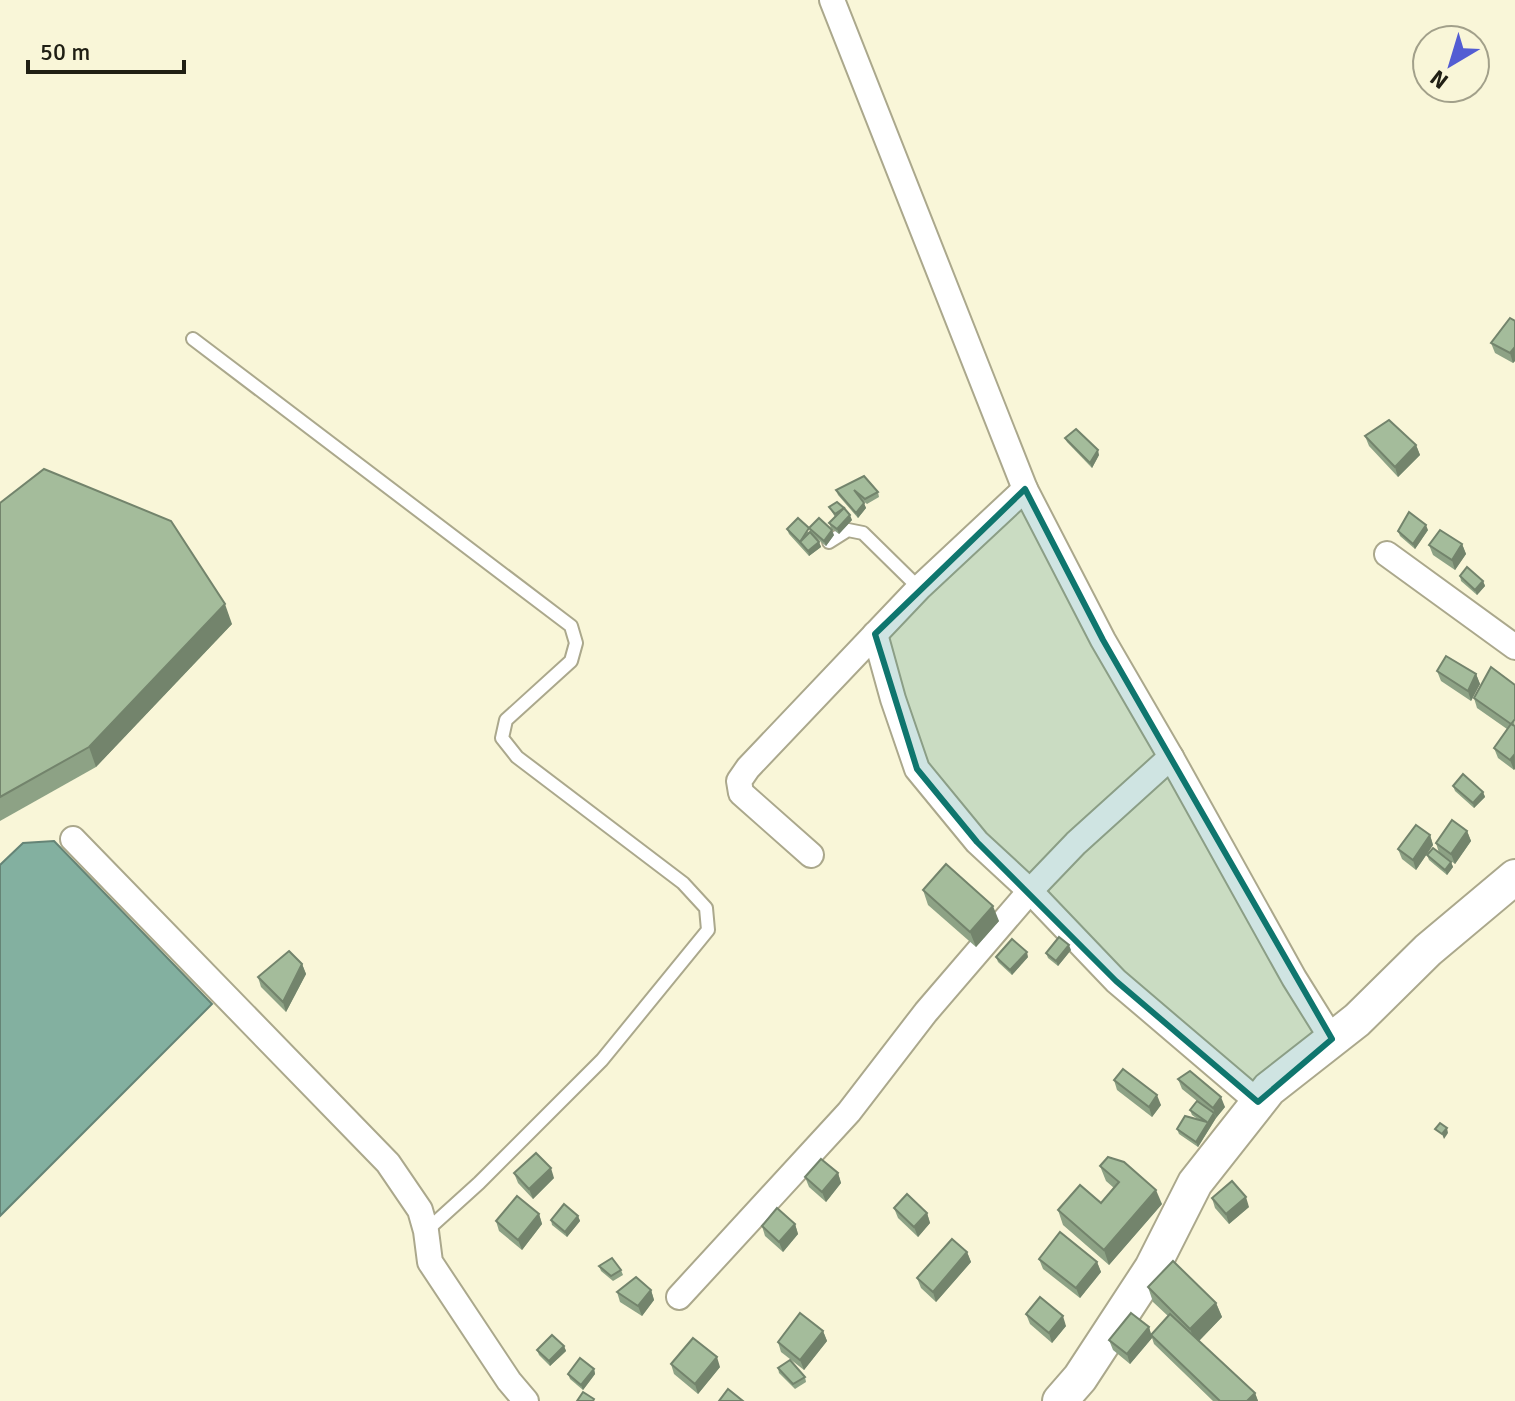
<svg xmlns="http://www.w3.org/2000/svg" width="1515" height="1401" font-family="Signika,sans-serif">
  <rect width="100%" height="100%" fill="#f9f6d8"/>
  <path fill="#83b0a0" stroke="#658476" stroke-width="2" d="M54,841l158,163 -212,212v-351l23,-22z"/>
  <g fill="none" stroke-linecap="round" stroke-linejoin="round">
    <defs>
      <g id="lane">
        <path d="M193,339l378,287 5,17 -5,18 -65,59 -4,18 15,19 166,126 23,25 2,22 -106,130 -123,123 -53,48"/>
        <path d="M829,542l19,-12 15,3 56,55"/>
      </g>
      <g id="street">
        <path d="M832,0l193,489 78,151 68,117 123,221 38,61"/>
        <path d="M1387,554l128,93"/>
        <path d="M875,634l18,65 24,70 60,73 53,49 86,90 142,121"/>
        <path d="M73,839l315,324 32,47 6,21 4,31 79,119 17,20"/>
        <path d="M811,855l-70,-62 -2,-12 9,-13 171,-180 106,-99"/>
        <path d="M679,1297l170,-185 77,-100 104,-121 46,-48 95,-86"/>
      </g>
      <path id="secondary" d="M1060,1401l20,-23 72,-110 43,-85 74,-94 88,-69 71,-70 87,-73"/>
    </defs>
    <use href="#lane" stroke="#aba88c" stroke-width="16"/>
    <use href="#street" stroke="#aba88c" stroke-width="28"/>
    <use href="#secondary" stroke="#aba88c" stroke-width="38"/>
    <use href="#lane" stroke="#fff" stroke-width="12"/>
    <use href="#street" stroke="#fff" stroke-width="24"/>
    <use href="#secondary" stroke="#fff" stroke-width="34"/>
  </g>
  <g fill="#8da285">
    <path d="M1515,321v40l-2,2 -18,-10 -4,-10z"/>
    <path d="M1365,436l51,9 4,10 -22,22 -29,-31z"/>
    <path d="M1065,438l34,17 -7,13 -25,-26z"/>
    <path d="M836,490l42,2 1,5 -12,7 -5,-4 4,8 -8,10 -20,-23z"/>
    <path d="M0,503l232,121 -136,143 -96,54z"/>
    <path d="M829,507l23,13 -13,14 -8,-6 -2,-5 6,-6z"/>
    <path d="M809,528l25,7 -8,11 -11,-9 4,5 2,5 -12,9 -20,-22 -2,-5 23,3z"/>
    <path d="M1428,530l-13,19 -15,-13 -2,-5z"/>
    <path d="M1462,544l4,10 -11,16 -22,-15 -4,-10z"/>
    <path d="M1460,576l23,5 2,5 -8,9 -16,-14z"/>
    <path d="M1437,671l39,3 4,10 -9,17 -30,-20z"/>
    <path d="M1515,685l-1,85 -16,-12 -4,-10 13,-19 -30,-21 -3,-10z"/>
    <path d="M1453,786l30,6 2,5 -11,11 -19,-17z"/>
    <path d="M1467,831l4,10 -16,23 -12,-9 8,7 2,5 -6,8 -18,-15 -2,-5 12,-2 -3,-10z"/>
    <path d="M1430,835l3,10 -17,25 -14,-11 -4,-10z"/>
    <path d="M923,890l76,31 -23,26 -48,-42z"/>
    <path d="M1071,950l-13,16 -10,-8 -2,-5z"/>
    <path d="M996,957h32l-16,18 -14,-13z"/>
    <path d="M302,964l4,10 -20,38 -25,-25 -3,-10z"/>
    <path d="M1178,1079l47,28 -9,11 -18,29 -19,-13 -2,-5 22,-9 -7,-5 -2,-5 7,-9 -15,-12z"/>
    <path d="M1114,1080l47,25 -9,12 -35,-27z"/>
    <path d="M1100,1166l62,38 -53,61 -46,-40 -5,-15 43,-7 13,-15 -8,-7z"/>
    <path d="M514,1173l40,5 -21,21 -15,-16z"/>
    <path d="M838,1173l3,10 -15,19 -17,-15 -4,-10z"/>
    <path d="M1212,1198l37,9 -20,17 -14,-16z"/>
    <path d="M894,1208l33,5 3,10 -12,14 -20,-19z"/>
    <path d="M539,1214l3,10 -20,26 -23,-19 -3,-10z"/>
    <path d="M578,1216l2,5 -13,16 -15,-12 -1,-5z"/>
    <path d="M795,1224l3,10 -15,18 -18,-16 -3,-10z"/>
    <path d="M967,1252l4,10 -35,40 -15,-14 -4,-10z"/>
    <path d="M1039,1259l58,3 4,10 -21,26 -37,-29z"/>
    <path d="M599,1266l22,4 2,5 -10,6 -12,-10z"/>
    <path d="M1148,1287l68,16 6,14 -23,24 56,52 3,8h-45l-59,-57 -2,-6 -22,26 -17,-14 -4,-10 40,-13 2,7 17,-18 -15,-14z"/>
    <path d="M651,1290l3,10 -12,16 -22,-14 -3,-10z"/>
    <path d="M1026,1314l40,12 -14,17 -22,-19z"/>
    <path d="M823,1331l4,10 -23,29 -23,-18 -3,-10z"/>
    <path d="M564,1346l2,5 -16,15 -11,-11 -2,-5z"/>
    <path d="M671,1364l49,3 -22,27 -24,-20z"/>
    <path d="M778,1368l27,9 1,5 -11,7 -16,-16z"/>
    <path d="M594,1369l1,5 -12,16 -13,-11 -2,-5z"/>
  </g>
  <g fill="#73846c">
    <path d="M1515,347v14l-2,2 -3,-10z"/>
    <path d="M1416,445l4,10 -22,22 -3,-10z"/>
    <path d="M1098,450l1,5 -7,13 -2,-5z"/>
    <path d="M864,503l2,5 -8,10 -2,-5z"/>
    <path d="M850,515l2,5 -13,14 -2,-5z"/>
    <path d="M1426,525l2,5 -13,19 -2,-5z"/>
    <path d="M832,530l2,5 -8,11 -2,-5z"/>
    <path d="M819,542l2,5 -12,9 -1,-5z"/>
    <path d="M1462,544l4,10 -11,16 -3,-10z"/>
    <path d="M1483,581l2,5 -8,9 -2,-5z"/>
    <path d="M225,604l7,20 -136,143 -7,-20z"/>
    <path d="M1476,674l4,10 -9,17 -3,-10z"/>
    <path d="M1515,754v15l-1,1 -4,-10z"/>
    <path d="M1483,792l2,5 -11,11 -1,-5z"/>
    <path d="M1467,831l4,10 -16,23 -4,-10z"/>
    <path d="M1430,835l3,10 -17,25 -3,-10z"/>
    <path d="M1451,862l2,5 -6,8 -2,-5z"/>
    <path d="M993,906l6,15 -23,26 -6,-15z"/>
    <path d="M1069,945l2,5 -13,16 -2,-5z"/>
    <path d="M1027,952l1,5 -16,18 -2,-5z"/>
    <path d="M302,964l4,10 -20,38 -3,-10z"/>
    <path d="M1157,1095l4,10 -9,12 -3,-10z"/>
    <path d="M1221,1097l4,10 -9,11 -3,-10z"/>
    <path d="M1214,1113l2,5 -18,29 -2,-5z"/>
    <path d="M1447,1128l1,5 -4,6 -2,-5z"/>
    <path d="M551,1168l3,10 -21,21 -4,-10z"/>
    <path d="M838,1173l3,10 -15,19 -4,-10z"/>
    <path d="M1156,1190l6,14 -53,61 -5,-15z"/>
    <path d="M1246,1197l3,10 -20,17 -3,-10z"/>
    <path d="M927,1213l3,10 -12,14 -4,-10z"/>
    <path d="M539,1214l3,10 -20,26 -4,-10z"/>
    <path d="M578,1216l2,5 -13,16 -2,-5z"/>
    <path d="M795,1224l3,10 -15,18 -4,-10z"/>
    <path d="M967,1252l4,10 -35,40 -3,-10z"/>
    <path d="M1097,1262l4,10 -21,26 -4,-10z"/>
    <path d="M651,1290l3,10 -12,16 -4,-10z"/>
    <path d="M1216,1303l6,14 -26,27 -6,-15z"/>
    <path d="M1063,1316l3,10 -14,17 -3,-10z"/>
    <path d="M1149,1327l3,11 -22,26 -3,-10z"/>
    <path d="M823,1331l4,10 -23,29 -4,-10z"/>
    <path d="M564,1346l2,5 -16,15 -1,-5z"/>
    <path d="M717,1357l3,10 -22,27 -3,-10z"/>
    <path d="M594,1369l1,5 -12,16 -2,-5z"/>
    <path d="M1255,1393l3,8h-11z"/>
  </g>
  <g fill="#a4bc9b" stroke="#73846c" stroke-width="2">
    <path d="M1510,318l5,3v26l-5,6 -19,-10z"/>
    <path d="M1389,420l27,25 -21,22 -30,-31z"/>
    <path d="M1076,429l22,21 -8,13 -25,-25z"/>
    <path d="M44,469l127,52 54,83 -136,143 -89,50v-294z"/>
    <path d="M864,476l14,16 -13,7 -11,-9 10,13 -8,10 -20,-23z"/>
    <path d="M837,502l7,6 -9,6 -6,-7z"/>
    <path d="M844,508l6,7 -13,14 -8,-6z"/>
    <path d="M1409,512l17,13 -13,19 -15,-13z"/>
    <path d="M798,518l11,10 -9,14 -13,-13z"/>
    <path d="M819,518l13,12 -8,11 -15,-13z"/>
    <path d="M1440,530l22,14 -10,16 -23,-15z"/>
    <path d="M810,532l9,10 -11,9 -8,-9z"/>
    <path d="M1467,567l16,14 -8,9 -15,-14z"/>
    <path d="M1446,656l30,18 -8,17 -31,-20z"/>
    <path d="M1491,667l24,18v34l-4,5 -37,-26z"/>
    <path d="M1511,724l4,2v28l-5,6 -16,-12z"/>
    <path d="M1463,774l20,18 -10,11 -20,-17z"/>
    <path d="M1452,820l15,11 -16,23 -15,-11z"/>
    <path d="M1416,825l14,10 -17,25 -15,-11z"/>
    <path d="M1433,848l18,14 -6,8 -18,-15z"/>
    <path d="M946,864l47,42 -23,26 -47,-42z"/>
    <path d="M1059,937l10,8 -13,16 -10,-8z"/>
    <path d="M1012,939l15,13 -17,18 -14,-13z"/>
    <path d="M289,951l13,13 -19,38 -25,-25z"/>
    <path d="M1123,1069l34,26 -8,12 -35,-27z"/>
    <path d="M1190,1071l31,26 -8,11 -35,-29z"/>
    <path d="M1197,1101l17,12 -18,29 -19,-13 8,-13 22,6 -17,-12z"/>
    <path d="M1440,1123l7,5 -5,6 -7,-5z"/>
    <path d="M536,1153l15,15 -22,21 -15,-16z"/>
    <path d="M1108,1157l16,5 32,28 -52,60 -46,-40 22,-25 21,18 18,-21 -19,-16z"/>
    <path d="M821,1159l17,14 -16,19 -17,-15z"/>
    <path d="M1232,1181l14,16 -20,17 -14,-16z"/>
    <path d="M907,1194l20,19 -13,14 -20,-19z"/>
    <path d="M517,1196l22,18 -21,26 -22,-19z"/>
    <path d="M564,1204l14,12 -13,16 -14,-12z"/>
    <path d="M777,1208l18,16 -16,18 -17,-16z"/>
    <path d="M1060,1232l37,30 -21,26 -37,-29z"/>
    <path d="M952,1239l15,13 -34,40 -16,-14z"/>
    <path d="M612,1258l9,12 -10,6 -12,-10z"/>
    <path d="M1173,1261l43,42 -26,26 -42,-42z"/>
    <path d="M636,1277l15,13 -13,16 -21,-14z"/>
    <path d="M1040,1297l23,19 -14,17 -23,-19z"/>
    <path d="M800,1313l23,18 -23,29 -22,-18z"/>
    <path d="M1131,1313l18,14 -22,27 -18,-14z"/>
    <path d="M1170,1314l85,79 -8,8h-27l-69,-66z"/>
    <path d="M552,1335l12,11 -15,15 -12,-11z"/>
    <path d="M693,1338l24,19 -22,27 -24,-20z"/>
    <path d="M580,1358l14,11 -13,16 -13,-11z"/>
    <path d="M790,1360l15,17 -12,7 -15,-16z"/>
    <path d="M728,1389l15,12h-24z"/>
    <path d="M583,1392l11,7 -1,2h-16z"/>
  </g>
  <path fill="#0f766e" fill-opacity="0.2" stroke="#0f766e" stroke-width="6" stroke-linejoin="round" d="M1025,489l78,151 229,399 -74,63 -142,-121 -139,-139 -60,-73 -42,-135z"/>
  <g transform="translate(1451 64) rotate(218)"><circle r="38" fill="#f9f6d8" stroke="#a2a08a" stroke-width="2"/>
  <path d="M0-6L14 30L0 20L-14 30Z" fill="#535dd3"/>
  <text y="-12" font-size="22" font-weight="bold" text-anchor="middle" fill="#201f14">N</text>
  </g>
  <path d="M28 60v12h156v-12" fill="none" stroke="#201f14" stroke-width="4"/>
  <text x="40" y="60" font-size="24" fill="#201f14" stroke="#f9f6d8" stroke-width="6" paint-order="stroke">50 m</text>
</svg>
